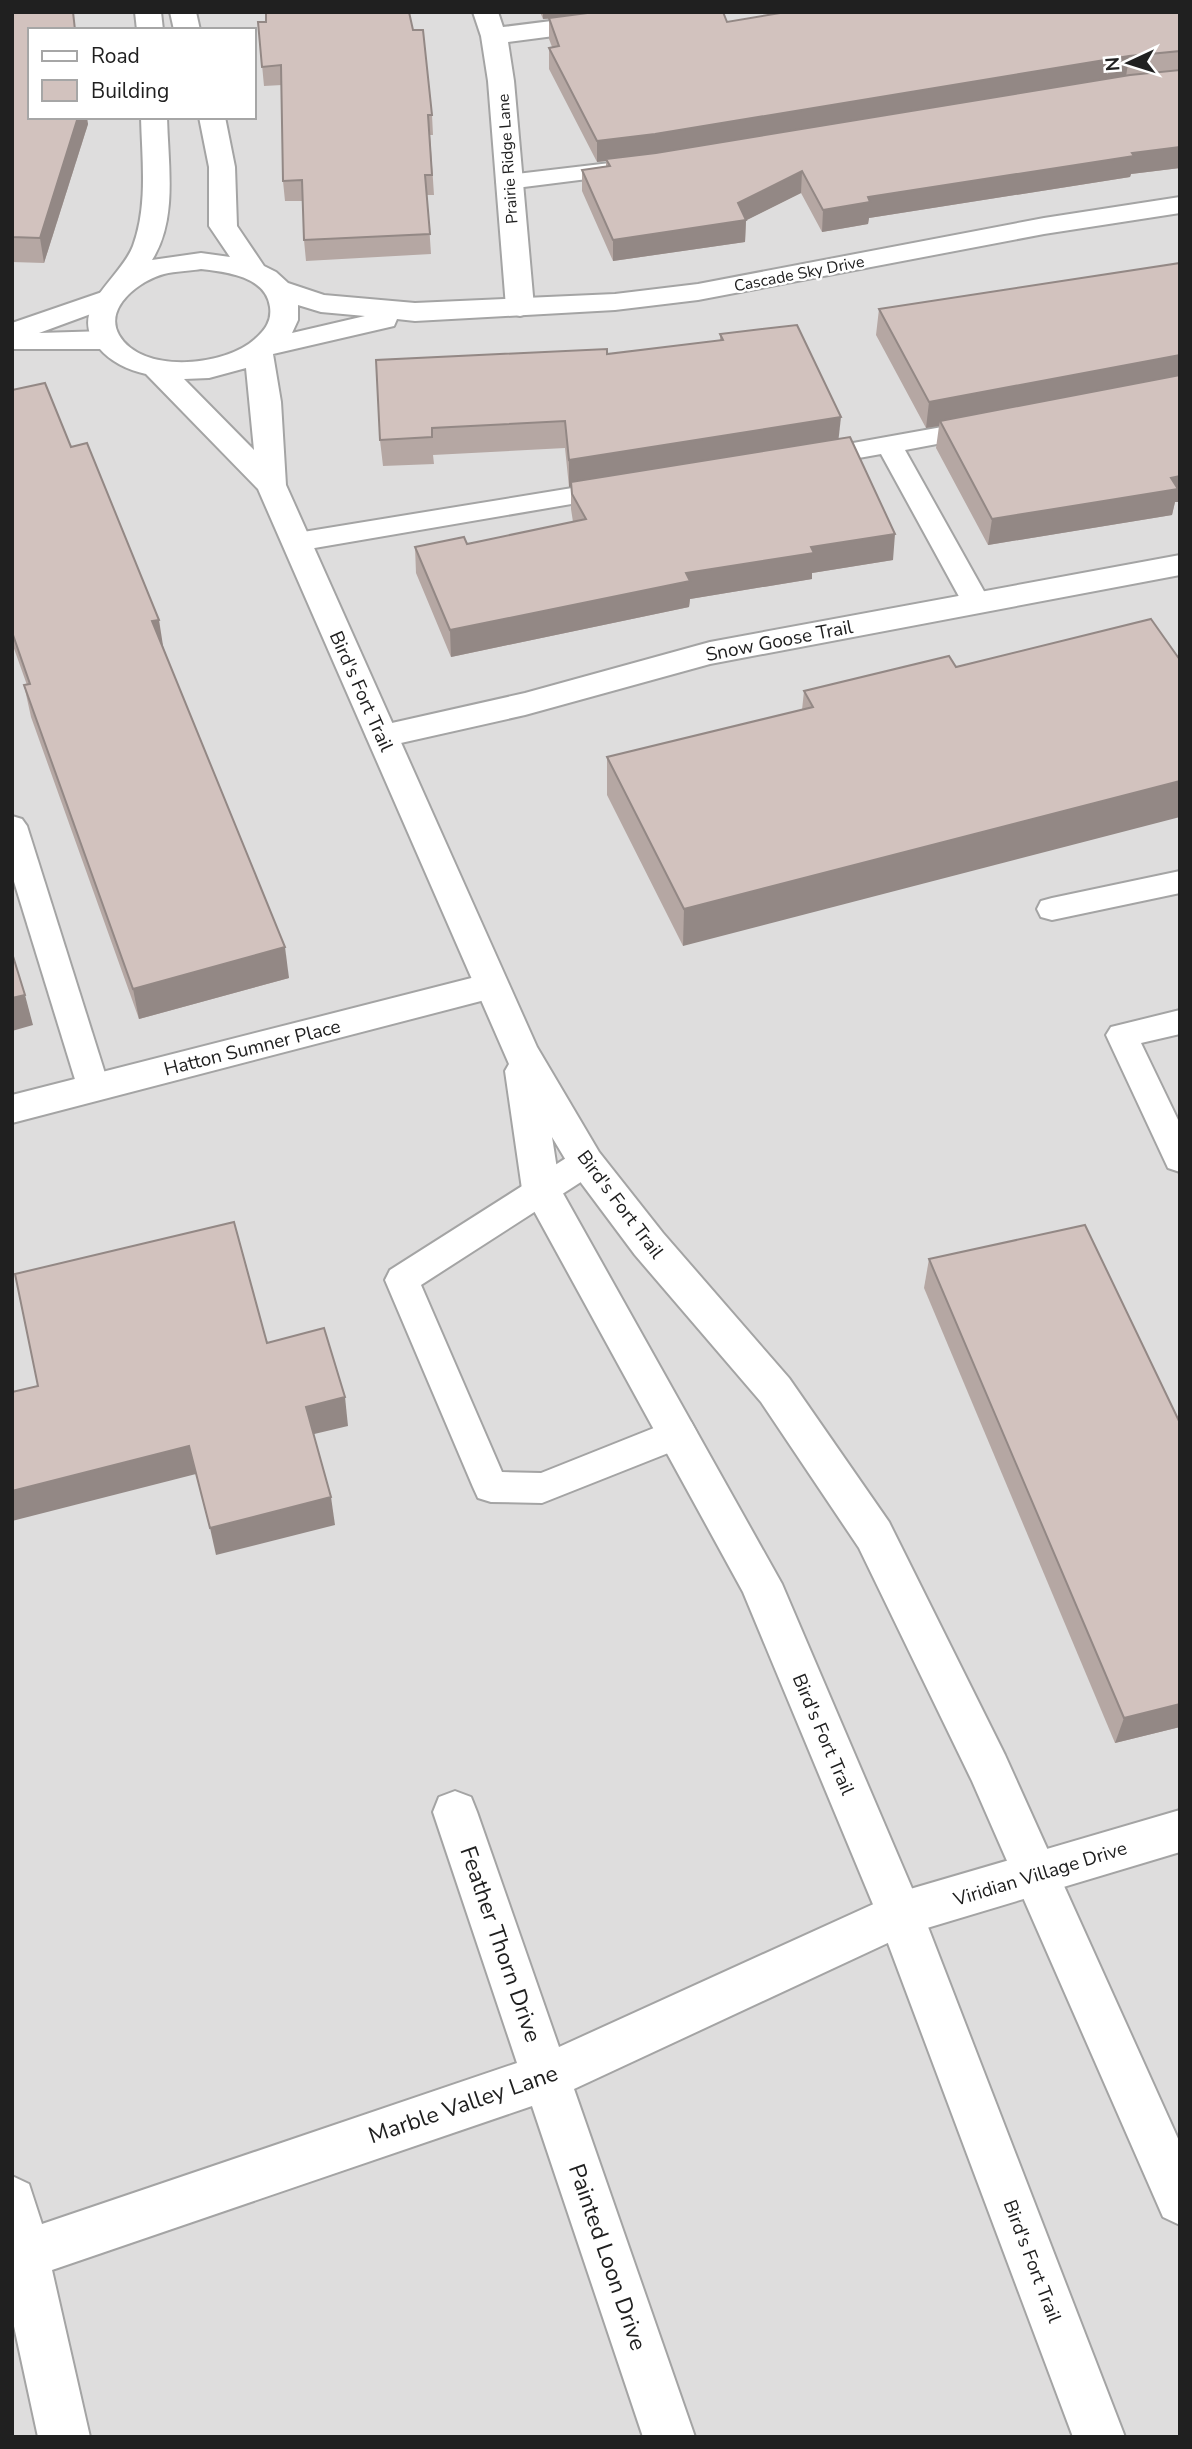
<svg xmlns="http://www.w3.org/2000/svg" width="1192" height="2449" font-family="'Nunito Sans',sans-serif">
  <rect width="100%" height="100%" fill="#f2ebe6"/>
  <path fill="#dedddd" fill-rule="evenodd" d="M12,12h1168v2425h-1168zM30,30h224v87h-224z"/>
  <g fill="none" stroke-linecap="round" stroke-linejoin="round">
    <defs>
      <g id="service">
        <path d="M627,161l8,2 4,5 -4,5 -127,16 -8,-2 -4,-5 4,-5 8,-2z"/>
        <path d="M981,420l9,2 4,6 -4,6 -85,16 85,152 -4,6 -10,3 -10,-3 -4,-6 -81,-148 -67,12 -9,-2 -4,-6 4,-6 9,-2z"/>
        <path d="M615,481l9,2 4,6 -4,6 -327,56 -9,-3 -4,-6 4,-6 9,-3z"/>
        <path d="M12,816l10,3 5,7 82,260 -5,9 -11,3 -11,-3 -5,-9 -65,-211z"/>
        <path d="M1180,871v22l-128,27 -11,-3 -4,-8 4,-8 11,-3z"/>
        <path d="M1180,1010v24l-39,9 39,81v48l-12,-4 -62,-133 5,-8z"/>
        <path d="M586,1149l12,4 4,9 -4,9 -177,114 81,187 39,1 138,-55 12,4 6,11 -6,11 -149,59 -51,-1 -13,-4 -5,-11 -88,-207 5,-10 184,-117z"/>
      </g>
      <g id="minor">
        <path d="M473,12h25l5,15 120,-15h66l-3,5 -9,3 -169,22 6,39 20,226 -4,6 -10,3 -10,-3 -4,-6 -18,-226 -7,-45z"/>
        <path d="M108,290l10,2 4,6 -4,6 -79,29 67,-2 10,3 4,6 -4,6 -10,3h-94v-26z"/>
        <path d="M1180,555v20l-470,89 -185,51 -142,32 -12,-3 -5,-8 5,-8 12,-3 142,-32 185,-51z"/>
        <path d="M491,973l13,4 5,9 -5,9 -492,128v-28z"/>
        <path d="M455,1791l16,6 6,15 82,235 341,-155 280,-82v42l-273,82 -333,155 121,348h-52l-111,-331 -480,164 38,167h-52l-26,-120v-141l17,8 13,40 475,-161 -84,-251 6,-15z"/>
      </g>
      <g id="tertiary">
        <path d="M135,12h26l2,18h-26z"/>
        <path d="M170,12h26l4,18h-26z"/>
        <path d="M141,117h26c1,47 11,102 -15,143l49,-7 29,4 -21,-31v-59l-10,-50h26l10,50 2,59 27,40 12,6 12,11 36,12 91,8 200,-9 83,-10 346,-66 136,-21v16l-136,21 -346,66 -83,10 -200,11 -18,-2 -3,7 -121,28 8,48 5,83 251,562 62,105 64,81 126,145 100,144 116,233 175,388v82l-17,-8 -191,-436 -113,-233 -98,-146 -126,-147 -62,-83 -21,-35 8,51 222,396 141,330 202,523h-52l-196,-523 -134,-322 -221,-403 -17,-118 4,-7 -251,-575 -112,-115c-18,-4 -35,-12 -47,-26 -34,-38 21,-68 34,-102 15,-41 9,-86 8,-129zM201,269c25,3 65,7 69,38 2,14 -5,23 -15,32 -29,27 -113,36 -136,-4 -16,-28 22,-55 45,-61 12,-3 25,-3 37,-5zM298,305l23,7 44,4 -73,17 6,-13zM246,368l8,82 -70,-71 25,-1z"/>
      </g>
    </defs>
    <use href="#service" stroke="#a4a4a4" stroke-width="4"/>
    <use href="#minor" stroke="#a4a4a4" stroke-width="4"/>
    <use href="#tertiary" stroke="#a4a4a4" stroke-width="4"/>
    <use href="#service" fill="#fff" fill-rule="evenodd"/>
    <use href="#minor" fill="#fff" fill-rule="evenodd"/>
    <use href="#tertiary" fill="#fff" fill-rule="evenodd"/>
  </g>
  <g fill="#b5a7a3">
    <path d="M12,12l76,112 -44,139 -32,-1z"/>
    <path d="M540,12h183l4,10 453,-10v156l-49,6 -1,3 -261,41 -1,6 -46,8 -21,-39 -55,27 -1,22 -132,19 -31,-70v-21l24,-4v-5l-9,1 -48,-93v-21l3,-1 -3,-8v-20h-6z"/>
    <path d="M258,22l174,93 1,20h-3l4,60h-7l4,59 -125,7 -2,-21 -1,-39h-18l-2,-20 -1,-96 -18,1z"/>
    <path d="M879,309l296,193 -3,13 -184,30 -52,-97 3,-22 -13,2 -50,-93z"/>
    <path d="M720,334l119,105 54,121 -81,13v6l-122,20 -1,8 -238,50 -35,-84 -1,-26 52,-3 106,-22 -2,-13v-23l-2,1 -4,-39 -132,7 1,9 -51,2 -3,-26 227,-86 113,-13z"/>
    <path d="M12,390l59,57 93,202 125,329 -150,41 -108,-302 -7,-32h3l-15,-42z"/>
    <path d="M956,667l-273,279 -76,-151v-38l195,-47 2,-19z"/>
    <path d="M929,1259l251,468 -65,16 -191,-455z"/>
  </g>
  <g fill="#938885">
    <path d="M543,12h57l-57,7z"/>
    <path d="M1129,56l-3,21 -471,78 -49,4v2l-9,1v-21z"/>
    <path d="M78,117h9l1,7 -44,139 -4,-25z"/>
    <path d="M1180,147v21l-49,6 -1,3 -261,41 -1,6 -46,8 1,-22 45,-13 264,-44z"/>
    <path d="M802,171l-1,22 -56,28 1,-1 -1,22 -132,19v-21l125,-37z"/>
    <path d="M1180,355v25l-240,41 -1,5 -13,2 3,-26z"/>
    <path d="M841,417l-3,27 -269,43v-27z"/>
    <path d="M1180,476v26h-5l-3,13 -184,30 4,-26z"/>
    <path d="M895,534l-2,26 -81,13v6l-122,20 -1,8 -238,50 -1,-27 236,-57 125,-26z"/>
    <path d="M159,620l5,32 -12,-31z"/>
    <path d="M1180,781v36l-497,129 1,-37z"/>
    <path d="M285,947l4,31 -150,41 -6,-30z"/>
    <path d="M25,995l8,30 -21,6v-33z"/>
    <path d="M345,1397l3,29 -38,9 -4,-28z"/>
    <path d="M189,1446l7,28 -184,47v-30z"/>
    <path d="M331,1497l4,28 -119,30 -6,-27z"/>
    <path d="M1180,1704v23l-65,16 9,-25z"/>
  </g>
  <g fill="#d2c2be" stroke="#938885" stroke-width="2">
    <path d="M12,12h61l2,18h-45v87h48l-38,121 -28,-1z"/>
    <path d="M266,12h143l4,18h10l9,85h-4l4,60h-7l5,59 -126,6 -2,-60 -19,1 -2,-116 -19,2 -4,-45h8z"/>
    <path d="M595,12h128l4,10 59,-10h394v39l-51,5 -474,78 -58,7 -48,-93 10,-2 -10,-28z"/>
    <path d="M1180,70v77l-48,6 2,3 -266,41 2,5 -47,8 -21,-39 -64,32 8,17 -133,20 -31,-70 28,-4 -4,-7 50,-6 474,-78z"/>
    <path d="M1180,263v92l-251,47 -50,-93z"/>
    <path d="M797,325l44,92 -272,43 -4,-39 -133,7v9l-52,3 -4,-80 231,-11v5l116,-14 -3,-6z"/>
    <path d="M1180,375v101l-9,2 7,11 -186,30 -52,-98z"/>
    <path d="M45,383l26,64 16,-4 72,177 -7,1 133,326 -152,42 -109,-304 6,-1 -18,-52v-242z"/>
    <path d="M850,437l45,97 -84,13 3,6 -128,20 4,8 -240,49 -35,-83 49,-10 3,7 119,-25 -14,-25 -1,-12z"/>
    <path d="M1151,619l29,41v121l-496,128 -77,-152 206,-50 -9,-16 145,-35 7,11z"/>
    <path d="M12,953l13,42 -13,3z"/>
    <path d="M234,1222l33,121 57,-15 21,69 -39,10 25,90 -121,31 -21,-82 -177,45v-99l26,-6 -23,-112z"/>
    <path d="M1085,1225l95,198v281l-56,14 -195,-459z"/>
  </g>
  <g text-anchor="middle" stroke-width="5" stroke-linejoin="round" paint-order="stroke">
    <g font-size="16" fill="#202020" stroke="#fff">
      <text transform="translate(507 159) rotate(-94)" y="6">Prairie Ridge Lane</text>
      <text transform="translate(799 273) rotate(-11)" y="6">Cascade Sky Drive</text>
    </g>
    <g font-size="19" fill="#202020" stroke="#fff">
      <text transform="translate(779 640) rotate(-11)" y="7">Snow Goose Trail</text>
      <text transform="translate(362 691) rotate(66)" y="7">Bird's Fort Trail</text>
      <text transform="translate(252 1047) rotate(-14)" y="7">Hatton Sumner Place</text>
      <text transform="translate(621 1204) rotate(53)" y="7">Bird's Fort Trail</text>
      <text transform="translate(824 1734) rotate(67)" y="7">Bird's Fort Trail</text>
      <text transform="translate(1040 1873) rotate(-17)" y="7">Viridian Village Drive</text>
      <text transform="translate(1033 2261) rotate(69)" y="7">Bird's Fort Trail</text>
    </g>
    <g font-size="23" fill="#202020" stroke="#fff">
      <text transform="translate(501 1944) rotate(71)" y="8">Feather Thorn Drive</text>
      <text transform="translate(463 2104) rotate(-19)" y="8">Marble Valley Lane</text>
      <text transform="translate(608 2257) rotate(71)" y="8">Painted Loon Drive</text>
    </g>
  </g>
  <rect width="1192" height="2449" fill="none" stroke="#202020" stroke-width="28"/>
  <rect x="28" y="28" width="228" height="91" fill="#ffffff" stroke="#a6a6a6" stroke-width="2"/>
  <rect x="42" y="51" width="35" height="10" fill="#ffffff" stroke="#a6a6a6" stroke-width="2"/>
  <text x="91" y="63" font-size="21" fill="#202020">Road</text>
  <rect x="42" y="80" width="35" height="21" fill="#d2c2be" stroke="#a6a6a6" stroke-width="2"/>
  <text x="91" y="98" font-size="21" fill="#202020">Building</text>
  <g transform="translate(1129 63) rotate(266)" stroke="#ffffff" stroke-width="5" paint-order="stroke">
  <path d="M0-5L12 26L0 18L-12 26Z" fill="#202020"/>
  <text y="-10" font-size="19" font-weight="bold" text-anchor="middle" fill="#202020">N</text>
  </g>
</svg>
